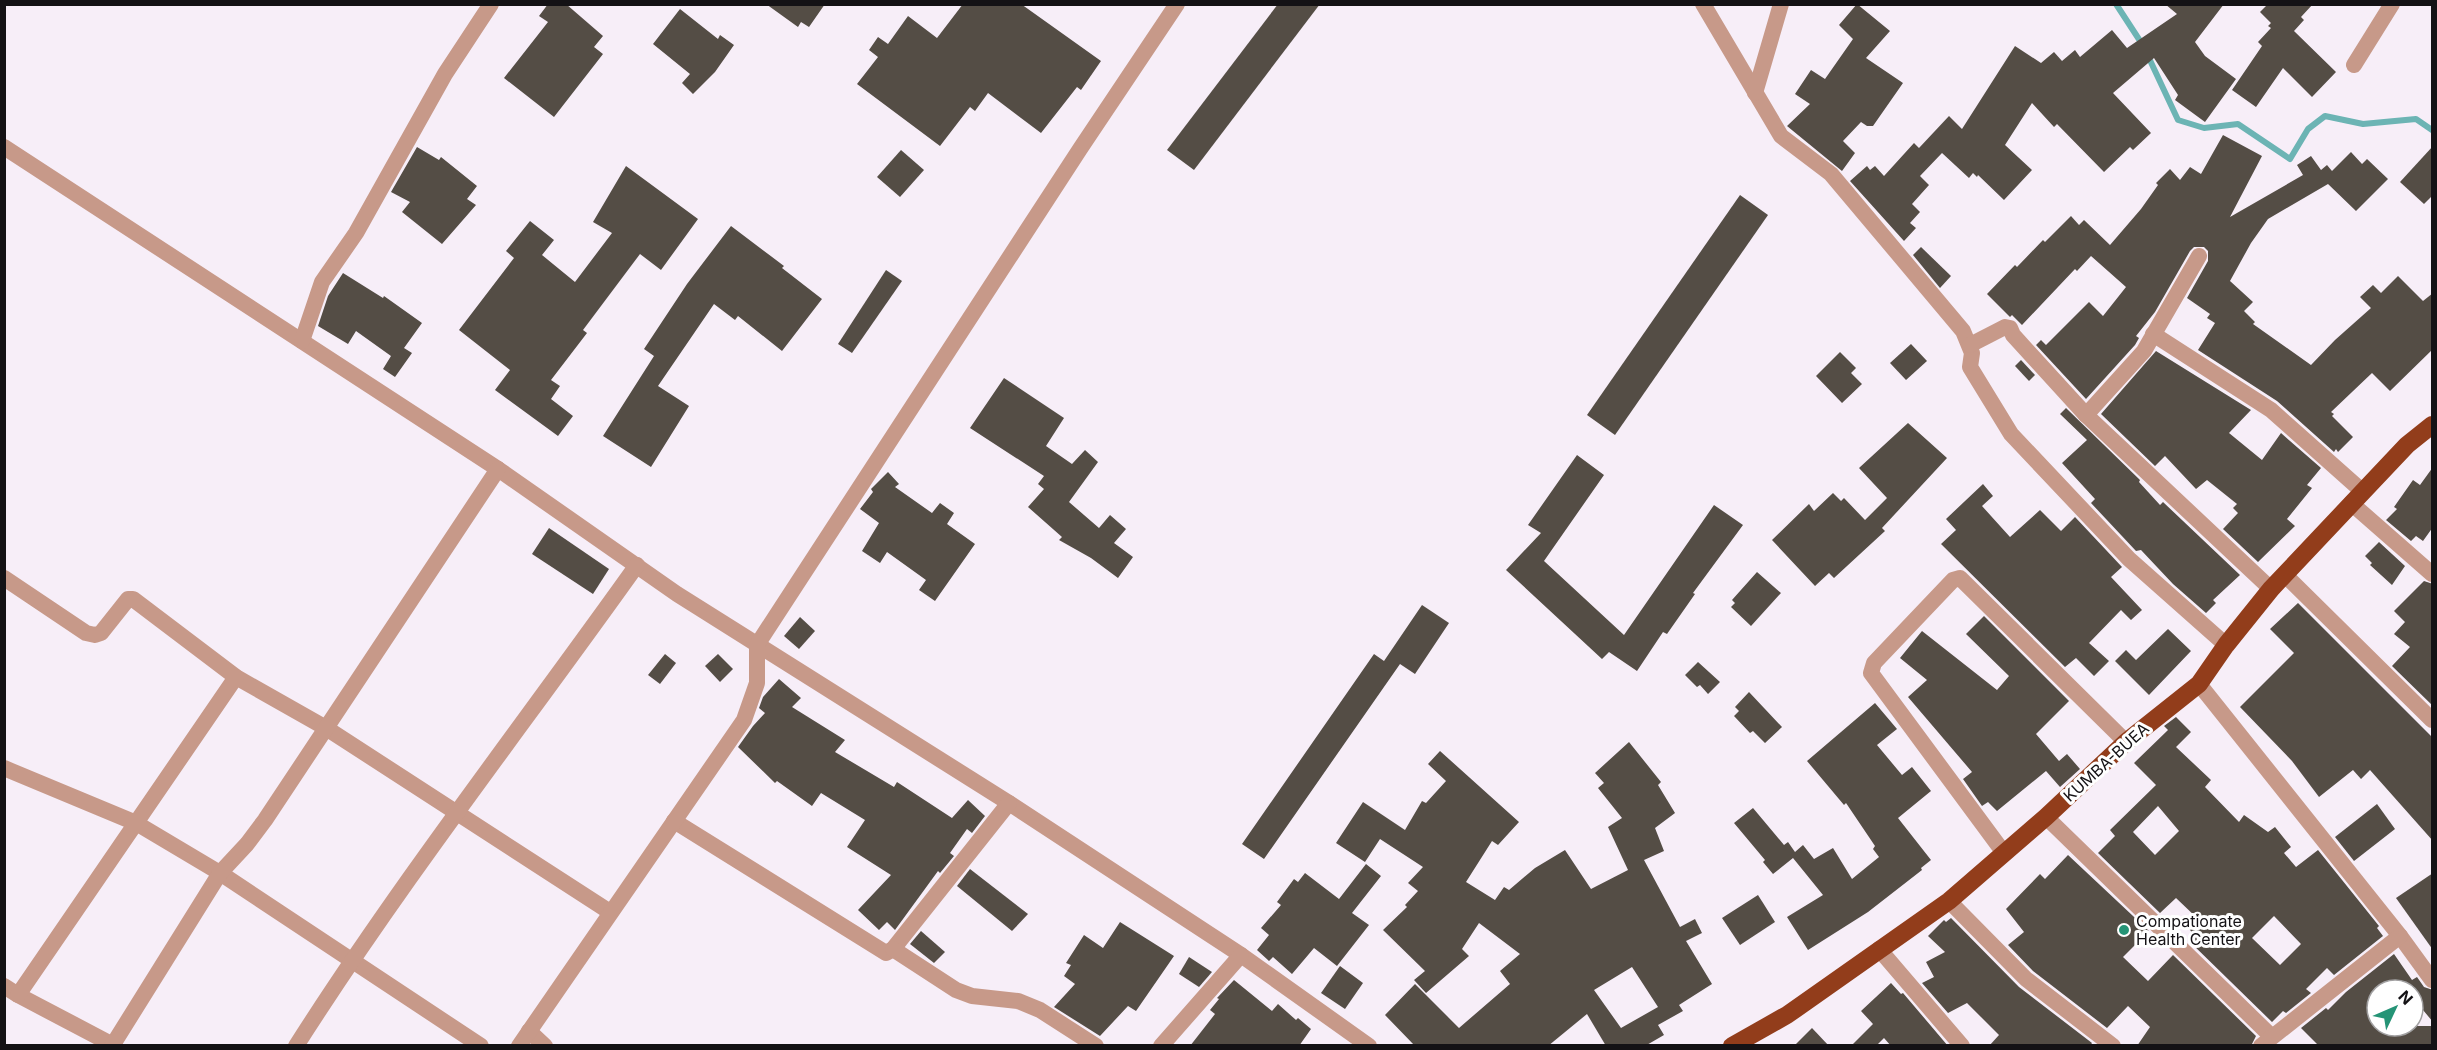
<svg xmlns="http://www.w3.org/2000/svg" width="2437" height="1050" font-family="Inter,sans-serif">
  <rect width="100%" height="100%" fill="#f7eef8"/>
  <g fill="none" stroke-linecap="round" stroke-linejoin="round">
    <g stroke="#6cb4b4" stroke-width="6">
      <path d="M2116,4l28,43"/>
      <path d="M2148,56l30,64 26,8 34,-4 52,35 18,-30 17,-13 38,8 53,-5 16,11"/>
    </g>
  </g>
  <g fill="#544d45" fill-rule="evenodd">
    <path d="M548,4h18l37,32 -9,11 9,7 -49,63 -50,-39 44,-56 -9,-6z"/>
    <path d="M766,4h59l-16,23 -8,-5 -3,5z"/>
    <path d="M963,4h58l80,57 -20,29 -4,-3 -36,46 -53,-40 -13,18 -5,-4 -30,39 -83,-62 21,-27 -9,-7 9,-13 10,7 20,-28 29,22z"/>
    <path d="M1278,4h42l-126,166 -27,-20z"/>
    <path d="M1857,4l33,27 -24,27 37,25 -30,43h-6l-6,-4 -18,19 12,12 -13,18 -55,-45 23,-22 -15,-10 16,-24 14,9 28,-40 -14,-14z"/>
    <path d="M2165,4h59l-29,38 10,14 31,23 -31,43 -30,-22 3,-5 -24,-37 -41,35 38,40 -18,17 -3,-3 -26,25 -47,-48 -3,3 -22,-24 -27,42 27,25 -28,30 -26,-25 -1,2 -4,-4 -4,5 -27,-25 -22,23 9,9 -17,19 8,8 -10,11 6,5 -12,13 -54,-60 17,-15 3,4 5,-4 9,10 30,-33 5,5 30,-32 13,13 53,-83 26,17 13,-11 8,9 13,-11 5,7 32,-27 15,18 50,-34z"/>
    <path d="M2268,4h45l-12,13 3,3 -10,11 42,41 -24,25 -29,-29 -27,39 -24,-17 30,-44 -4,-4 13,-14 -3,-2 3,-3 -11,-11z"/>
    <path d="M680,9l38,30 2,-4 14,10 -19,27 -22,22 -11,-11 8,-9 -37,-30z"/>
    <path d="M2223,135l39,21 -32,61 73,-42 -6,-10 14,-9 10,14 6,-5 5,6 19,-19 11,12 5,-5 21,20 -32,32 -28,-27 -60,35 -17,24 -21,38 23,21 -9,9 11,11 -2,2 58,41 24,-25 36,-32 -11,-11 13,-12 8,8 17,-17 25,25 10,-8v56l-43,42 -18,-18 -41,39 3,2 -2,2 21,21 -15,15 -2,-3 -2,3 -57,-51 -79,-51 17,-27 -8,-5 3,-4 -23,-16 21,-37v-10l-4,-4h-10l-4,4 -35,61 -19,24 3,2 -4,7 -49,54 -50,-54 5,-5 5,5 43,-43 14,14 23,-29 -35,-31 -14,15 -2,-2 -53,56 -10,-10 -2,2 -23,-23 28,-29 2,2 26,-27 2,2 26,-26 8,9 5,-5 26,25 31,-36 17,-24 -2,-2 14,-14 10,11 10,-13 11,7z"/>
    <path d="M2433,146v49l-9,9 -24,-22z"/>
    <path d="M417,147l22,13 2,-3 36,29 -10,13 9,6 -34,39 -40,-32 8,-10 -19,-10z"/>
    <path d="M901,150l23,20 -24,27 -23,-20z"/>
    <path d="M626,166l72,53 -37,51 -21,-16 -57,76 4,3 -36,47 9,6 -9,13 22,17 -15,20 -63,-46 15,-20 -51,-40 55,-72 -8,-7 24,-30 24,19 -12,15 33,27 37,-49 -19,-11z"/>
    <path d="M1740,195l28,20 -153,220 -28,-20z"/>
    <path d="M731,226l53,40 -2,2 40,31 -40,52 -44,-35 -3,4 -21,-16 -56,82 31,20 -38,61 -48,-31 51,-80 -10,-7 43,-65z"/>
    <path d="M1921,247l30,29 -11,12 -27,-33z"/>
    <path d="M886,270l16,11 -50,72 -14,-9z"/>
    <path d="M343,273l40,25 1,-2 38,27 -18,25 8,5 -17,24 -12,-8 8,-13 -35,-25 -8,13 -30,-18 10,-30z"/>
    <path d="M1911,344l16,17 -21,19 -16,-17z"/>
    <path d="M2156,351l95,59 -22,23 33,27 19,-27 40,35 -14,17 5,3 -25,31 8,7 -37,36 -35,-33 15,-16 -5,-5 4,-4 -30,-24 -11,9 -31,-33 -10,10 -54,-52z"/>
    <path d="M1840,352l16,16 -5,5 11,11 -20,19 -26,-27z"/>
    <path d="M2021,360l14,15 -6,6 -14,-15z"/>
    <path d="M1004,378l60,40 -18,28 26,18 13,-14 13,12 -29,40 30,26 11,-13 16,14 -12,14 19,14 -15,21 -27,-20 -32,-18 3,-3 -34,-30 16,-18 -6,-5 6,-8 -74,-48z"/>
    <path d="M2066,408l74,72 -1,2 21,23 3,-3 77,73 -27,25 3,3 -10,10 -33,-29 -32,-34 -5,1 -45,-48 4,-4 -33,-36 25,-23 -27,-26z"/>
    <path d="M1908,423l39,35 -65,70 3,3 -51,47 -5,-5 -14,13 -43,-46 37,-36 5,7 19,-18 8,8 3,-3 21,22 22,-22 -28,-30z"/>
    <path d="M1577,455l27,20 -60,86 80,74 90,-130 29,20 -50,68 2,1 -28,40 -4,-2 -26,39 -28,-19 -7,7 -96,-89 35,-37 -13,-8z"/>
    <path d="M2433,467v60l-10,14 -7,-5 -5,5 -25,-21 11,-11 -3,-2 19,-27 7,5z"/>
    <path d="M888,472l11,12 -4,3 37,26 8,-10 14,10 -7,11 28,20 -40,57 -16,-11 7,-10 -39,-28 -7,11 -18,-12 17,-28 -19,-14 13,-17 -2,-3z"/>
    <path d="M1983,484l10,12 -11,10 28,31 30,-27 21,21 14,-14 47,50 -11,10 31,33 -11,10 -10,-10 -32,33 20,18 -15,15 -18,-18 -11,9 -124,-123 15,-14 -10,-11z"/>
    <path d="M549,528l60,41 -16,25 -61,-40z"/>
    <path d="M2379,542l26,24 -13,19 -22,-20 2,-2 -7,-7z"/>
    <path d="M1757,572l24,21 -30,33 -20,-19 4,-4 -3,-3z"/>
    <path d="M2424,581l9,3v122l-41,-40 18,-19 -16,-13 11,-12 -11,-11z"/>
    <path d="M2298,603l135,135v103l-63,-71 -9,9 -8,-9 -34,27 -27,-36 -52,-54 54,-54 -24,-24z"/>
    <path d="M1422,605l27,18 -34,51 -15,-10 -136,195 -22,-15 132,-190 10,7z"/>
    <path d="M1984,616l85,85 -33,33 23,27 8,-7 13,15 -20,18 -14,-16 -49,40 -9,-9 -6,4 -19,-27 9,-7 -64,-75 19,-17 -27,-22 22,-27 75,59 12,-14 -43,-42z"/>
    <path d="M800,617l15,14 -16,18 -15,-13z"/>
    <path d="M2168,629l23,22 -42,44 -34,-34 11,-11 10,10z"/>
    <path d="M665,654l11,9 -16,21 -12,-9z"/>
    <path d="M718,654l15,15 -13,13 -15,-16z"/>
    <path d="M1698,662l22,20 -12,12 -8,-9 -3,2 -12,-12z"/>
    <path d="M779,679l22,19 -9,9 53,33 -10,12 59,35 3,-5 55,36 16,-18 17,16 -13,17 -5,-4 -17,24 4,3 -14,17 -2,-2 -43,59 -8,-8 -8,8 -21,-20 33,-35 -44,-28 18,-27 -44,-27 -9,13 -35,-25 -2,2 -37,-36 15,-21 12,-13 -6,-5 4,-11z"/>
    <path d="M1749,692l33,35 -17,16 -12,-12 -3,2 -16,-17 5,-5 -4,-4z"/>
    <path d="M1875,703l22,26 -20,16 25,30 10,-8 19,24 -33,27 33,42 -10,8 1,2 -54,42 -60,38 -21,-33 36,-22 -30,-37 -20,16 -10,-12 2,-2 -31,-37 19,-15 31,37 4,-3 7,10 8,-7 11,14 19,-11 19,31 27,-22 -6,-8 2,-3 -29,-43 -2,2 -37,-44z"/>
    <path d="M2176,717l15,15 -15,15 35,33 -6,7 34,35 5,-7 24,17 7,-5 16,20 -7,6 12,14 22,-17 61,76 -2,2 6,8 -49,39 -7,-7 -21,21 5,4 -25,20 -3,-2 -11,11 -84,-82 6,-6 -7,-7 10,-9 -21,-20 -16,15 -62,-60 17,-17 -5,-6 46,-45 -22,-22 34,-33 -4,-4zM2158,806l21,25 -24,24 -22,-23zM2274,916l27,28 -21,21 -28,-27z"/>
    <path d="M1629,742l32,40 -3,3 17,28 -20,15 9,23 -20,9 36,67 15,-8 7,14 -16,8 26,43 -33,21 4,6 -25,14 6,10 -19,11h-39l-19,-32 -39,32h-133l-30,-31 30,-31 44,44 51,-44 -10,-13 20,-17 -41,-31 -17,26 7,7 -43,37 -12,-13 11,-9 -42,-41 24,-23 -2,-2 13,-14 -10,-8 15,-16 -43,-28 -15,23 -29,-19 27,-41 42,28 17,-29 4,2 20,-22 -18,-17 12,-13 79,71 -21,23 -6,-4 -26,41 29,18 9,-13 5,3 26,-22 30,-18 26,39 37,-19 -20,-43 14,-9 -24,-30 6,-5 -9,-10zM1632,967l26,40 -37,21 -27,-38z"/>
    <path d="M2377,804l18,25 -41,32 -19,-24z"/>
    <path d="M2068,855l81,76 -26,26 25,24 25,-26 83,81 -5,10h-114l13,-19 -22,-21 -21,22 -74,-57 -25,-26 16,-13 -18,-23 34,-35 5,5z"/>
    <path d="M1366,864l15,12 -29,37 17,12 -32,41 -23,-18 -22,26 -19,-17 -4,4 -12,-11 12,-15 -8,-7 20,-23 -4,-3 17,-23 4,3 7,-9 34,26z"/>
    <path d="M970,869l58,45 -16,17 -55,-45z"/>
    <path d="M2433,873v77l-37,-52z"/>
    <path d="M1758,895l17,27 -35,23 -18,-27z"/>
    <path d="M1951,918l68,69 73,56 -2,3h-101l10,-11 -32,-32 -19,10 -26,-30 12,-6 -8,-15 19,-10 -17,-16 16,-16 2,2z"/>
    <path d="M1120,922l54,34 -38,55 -8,-5 -28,30 -46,-29 21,-23 -11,-8 7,-11 -5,-2 18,-28 19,13z"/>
    <path d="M921,931l24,21 -11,11 -24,-19z"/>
    <path d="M2394,954l18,26 5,-3 7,10 9,3v32l-20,-24v-8h-36v36h56v20h-114l-18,-18 25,-20 2,2 18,-18z"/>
    <path d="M1189,957l23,15 -13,15 -20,-13z"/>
    <path d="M1340,966l23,17 -18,26 -24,-16z"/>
    <path d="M1234,980l38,31 6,-7 18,16 2,-2 13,11 -12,17h-109l25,-32 -5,-4 9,-11 -2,-1z"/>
    <path d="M1891,983l10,11 2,-1 45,53h-57l-7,-8 -8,8h-25l22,-22 -12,-13z"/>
    <path d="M1812,1028l17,18h-35z"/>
  </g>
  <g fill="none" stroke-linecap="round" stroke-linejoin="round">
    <g stroke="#c79989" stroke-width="16">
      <path d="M1703,4l78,132 50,38 132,157 9,22 -2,14 41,67 118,125 97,86"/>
      <path d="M2354,65l38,-61"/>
      <path d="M1755,93l26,-89"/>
      <path d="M4,147l494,322 179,125 332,209 232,152 128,91"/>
      <path d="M2153,334l118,76 91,81"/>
      <path d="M302,341l20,-59 34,-49 89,-159 46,-70"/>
      <path d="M1970,345l35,-18 5,1 3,7 73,80 185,174"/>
      <path d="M2086,415l58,-64 55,-95"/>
      <path d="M2351,503l81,71"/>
      <path d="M2285,575l147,145"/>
      <path d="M4,578l82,55 9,2 6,-2 27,-34h5l103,78 90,51 284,184"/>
      <path d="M2199,684l201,252 32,44"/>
      <path d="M4,768l132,55 84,50 261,173"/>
      <path d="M2046,817l225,219"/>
      <path d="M674,821l212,132 7,-4 116,-146"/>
      <path d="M2004,853l-133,-180 3,-10 79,-83 7,-2 166,164"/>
      <path d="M1949,901l77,78 87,67"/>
      <path d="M893,949l63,41 16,6 46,5 22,9 56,36"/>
      <path d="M1879,949l83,97"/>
      <path d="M4,986l14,9 97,51"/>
      <path d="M18,995l218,-318"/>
      <path d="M529,1031l16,15"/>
      <path d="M112,1046l108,-173 27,-29 18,-24 233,-351"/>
      <path d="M296,1046c106,-166 227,-321 341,-481"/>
      <path d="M519,1046l225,-326 13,-37v-38l323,-496 97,-145"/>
      <path d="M1161,1046l80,-91"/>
      <path d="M2261,1046l139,-110"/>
    </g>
    <path stroke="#923d1b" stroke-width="18" d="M1732,1046l55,-31 162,-114 97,-84 80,-75 73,-58 27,-39 45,-56 136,-144 25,-20"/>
  </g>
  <circle fill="#259476" stroke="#fff" stroke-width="2" cx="2124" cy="930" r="6"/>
  <g text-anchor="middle" stroke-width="6" stroke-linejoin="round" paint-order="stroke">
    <g font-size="16" fill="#141215" stroke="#fff">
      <text transform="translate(2106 762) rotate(-42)" y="6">KUMBA-BUEA</text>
    </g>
    <g font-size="16" fill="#141215" stroke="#fff" text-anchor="start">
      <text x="2136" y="927">Compationate<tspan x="2136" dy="18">Health Center</tspan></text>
    </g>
  </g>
  <rect width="2437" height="1050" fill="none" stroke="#141215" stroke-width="12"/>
  <g transform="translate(2395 1008) rotate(46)"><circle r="28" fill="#ffffff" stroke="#a1a0a1" stroke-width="1.5"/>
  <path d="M0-4.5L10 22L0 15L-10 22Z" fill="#259476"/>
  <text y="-9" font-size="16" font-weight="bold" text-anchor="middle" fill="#141215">N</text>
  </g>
</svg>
